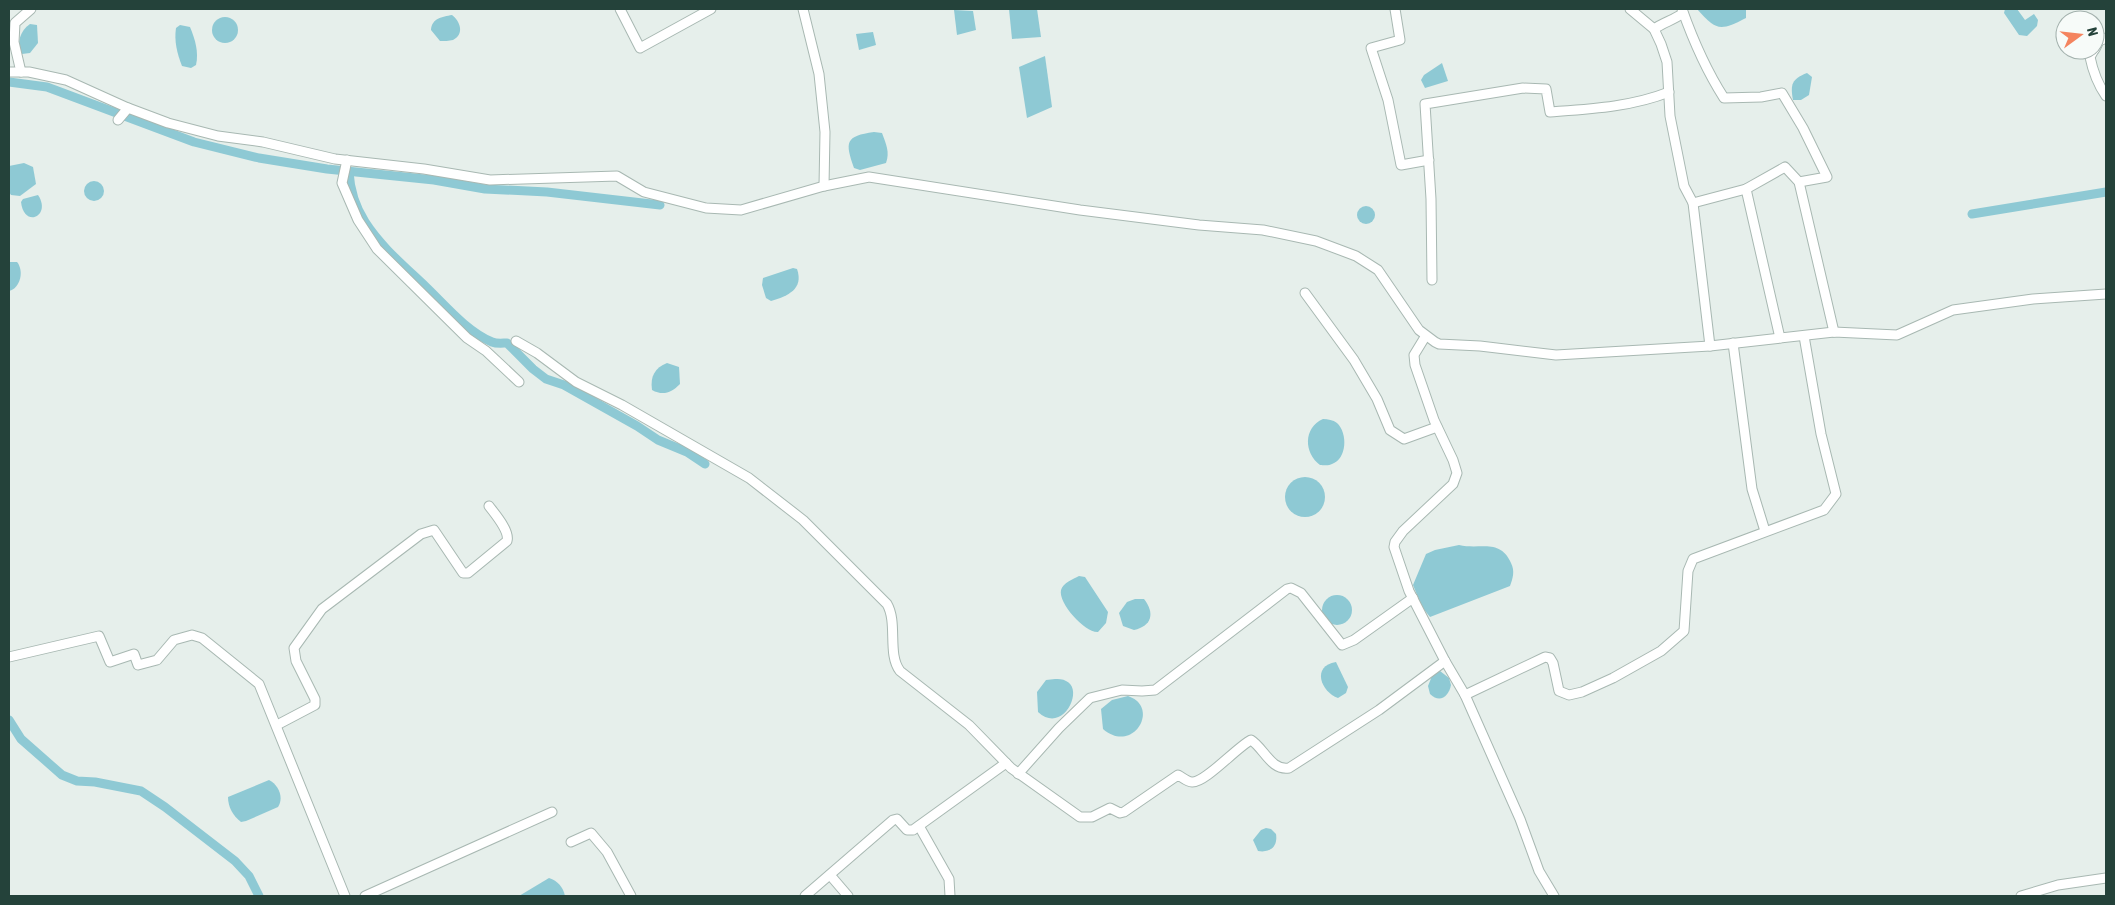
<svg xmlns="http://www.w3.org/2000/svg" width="2115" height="905" font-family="'Asap Condensed',sans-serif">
  <rect width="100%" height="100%" fill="#e6efeb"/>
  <g fill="#8ec9d4">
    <path d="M1009,9h28l4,28 -29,2z"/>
    <path d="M1697,9h49v9c-27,14 -30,12 -49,-9z"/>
    <path d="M2005,9h12l8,11 9,-6 4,6 -1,6 -10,10 -8,-1 -15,-22z"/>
    <path d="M954,10l19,1 3,19 -19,5z"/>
    <path d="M452,15c8,6 13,19 1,25 -4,1 -9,1 -13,1l-9,-11c1,-12 11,-13 21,-15z"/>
    <circle cx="225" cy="30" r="13"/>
    <path d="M30,24l7,1 1,18 -8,10 -8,1c-6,-11 -2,-23 8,-30z"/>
    <path d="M180,25l10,2c5,12 9,25 6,38l-5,3 -9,-2c-5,-13 -8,-25 -6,-38z"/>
    <path d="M873,32l3,13 -17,5 -3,-16z"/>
    <path d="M1045,56l7,51 -25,11 -8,-51z"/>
    <path d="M1442,63l6,18 -23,7 -4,-8 3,-5z"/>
    <path d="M1807,73l5,4 -3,18 -8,5h-8c-3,-16 -1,-21 14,-27z"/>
    <path d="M874,132l8,1c4,11 8,19 4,30l-26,7 -6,-2c-9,-26 -9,-32 20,-36z"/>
    <path d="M24,163l9,4 3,17 -16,12 -9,-1 -2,-3v-26z"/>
    <circle cx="94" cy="191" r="10"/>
    <path d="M38,195c14,21 -14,34 -17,7l2,-3z"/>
    <circle cx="1366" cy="215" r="9"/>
    <path d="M9,262h8c7,8 4,26 -8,29z"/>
    <path d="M793,268l4,1c7,20 -9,27 -26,32l-5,-3 -4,-13 1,-7z"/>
    <path d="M667,363l12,4 1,17c-9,9 -17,12 -28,6 -2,-14 3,-22 15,-27z"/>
    <path d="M1323,419c5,0 10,1 14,4 11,10 10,36 -5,41 -3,2 -9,1 -12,1 -16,-12 -17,-37 3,-46z"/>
    <circle cx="1305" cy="497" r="20"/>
    <path d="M1459,545c21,5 41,-7 52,18 4,8 2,15 -1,23l-80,31 -8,-10 -9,-22 13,-31 9,-4z"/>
    <path d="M1079,576l6,1 23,35 -2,11 -8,9c-13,1 -40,-29 -37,-42 2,-7 12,-11 18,-14z"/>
    <circle cx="1337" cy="610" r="15"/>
    <path d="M1135,599h9c11,14 8,27 -10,31l-11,-4 -4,-13 8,-11z"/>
    <path d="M1336,662l12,25 -2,6 -8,5c-17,-6 -27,-32 -2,-36z"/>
    <path d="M1440,671l9,7 2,7c-2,11 -11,19 -21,9l-2,-8 4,-10z"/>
    <path d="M1055,679c3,0 8,0 11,2 19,8 -3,54 -28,31l-1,-20 9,-12z"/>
    <path d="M1128,696c33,11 5,59 -25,33l-2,-20 11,-9z"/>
    <path d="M269,780c10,5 15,18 9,27l-32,14 -5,1c-8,-6 -13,-15 -13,-25z"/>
    <path d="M1266,828l5,1 5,5c2,13 -6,19 -18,17l-5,-11 8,-10z"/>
    <path d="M549,878c9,3 14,9 16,18h-46z"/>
  </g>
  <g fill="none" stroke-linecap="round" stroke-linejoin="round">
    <g stroke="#8ec9d4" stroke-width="9">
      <path d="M9,82l38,5 147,55 65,16 68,11 107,11 51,9 62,3 113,13"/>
      <path d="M349,172c1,18 6,34 16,50 16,25 39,44 60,64 20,19 41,45 67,56 5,2 11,1 15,1l26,26 13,10 18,6 73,41 21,14 29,12 18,12"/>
      <path d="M1972,214l134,-22"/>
      <path d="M9,720l12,19 41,36 15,6 18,1 46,9 24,16 70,54 14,15 10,20"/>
    </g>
    <defs>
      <g id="street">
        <path d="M620,9l20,39 71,-39"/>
        <path d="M803,9l16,65 6,58 -1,54"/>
        <path d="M1395,9l5,31 -29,8 17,52 13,65 28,-5"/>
        <path d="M1630,9l24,20 7,15 6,18 3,54 14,70 9,17 17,143"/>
        <path d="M1682,9c11,31 24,61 42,89l37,-1 21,-4 21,35 24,49 -28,5"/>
        <path d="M1654,29c10,-7 20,-9 29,-16"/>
        <path d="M2095,49l4,-8 7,-3"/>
        <path d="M2094,50l-4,7c3,15 7,26 16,39"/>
        <path d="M9,72h20l37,8 62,28 40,15 50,13 45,6 72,17 89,10 66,11 127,-4 27,16 62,16 35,2 83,-24 45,-9 211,33 119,15 64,5 53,11 40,15 22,14 41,60 16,12 4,2 41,2 76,9 154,-9 124,-14 63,3 56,-25 80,-11 73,-5"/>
        <path d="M21,72l-7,-30 1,-19 16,-14"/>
        <path d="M118,120l10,-12"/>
        <path d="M347,160l-5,23 16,37 19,29 90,89 19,13 33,31"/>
        <path d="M1746,189l39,-22 14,15 35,150"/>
        <path d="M1693,203l53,-14 34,149"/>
        <path d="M1432,280l-1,-81 -6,-95 98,-16 23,1 4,23c40,-3 81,-5 119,-20"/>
        <path d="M1305,293l49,67 23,39 13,31 14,9 33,-12"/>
        <path d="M1425,337l-11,18 1,10 19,55 19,40 4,13 -4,11 -50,47 -8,11 -1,5 15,44 36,70 20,34 55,124 19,52 15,25"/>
        <path d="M516,341l21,12 39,29 46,23 127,73 54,42 84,84c11,19 0,50 13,67l69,54 42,43 69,49h12l18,-9 10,5 4,-1 54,-37c4,2 9,7 14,7 13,1 45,-35 59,-42 13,8 20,31 38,28l90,-58 66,-49"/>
        <path d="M1733,343l19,146 13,42"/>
        <path d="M9,657l90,-21 11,26 24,-8 4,11 19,-5 17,-20 18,-5 10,3 57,46 86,212"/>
        <path d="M1465,695l80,-38 5,1 3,5 6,28 10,4 13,-3 31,-14 48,-27 23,-20 4,-60 5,-12 131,-49 12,-16 -15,-60 -17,-98"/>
        <path d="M277,725l38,-20v-6l-19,-38 -2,-13 28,-39 99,-75 13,-4 29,43h5l39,-32c3,-10 -12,-27 -18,-35"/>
        <path d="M1018,774l41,-46 31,-30 32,-8 20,1 13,-1 132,-101 4,-1 10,5 41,52 12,-5 59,-42"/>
        <path d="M919,826l30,53 1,17"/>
        <path d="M571,842l20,-9 16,19 24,44"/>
        <path d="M830,875l18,21"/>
        <path d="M365,896l187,-84"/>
        <path d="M805,896l88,-76 4,-1 10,11h6l93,-67"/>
        <path d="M2021,896l37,-11 48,-7"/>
      </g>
    </defs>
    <use href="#street" stroke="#a8b8b2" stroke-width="11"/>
    <use href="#street" stroke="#fff" stroke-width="9"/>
  </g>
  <rect width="2115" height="905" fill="none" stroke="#24423a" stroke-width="20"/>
  <g transform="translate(2080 35) rotate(75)"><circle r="24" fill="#f7fbf9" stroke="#a3b1ad"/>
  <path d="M0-4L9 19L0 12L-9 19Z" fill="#f4845f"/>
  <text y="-8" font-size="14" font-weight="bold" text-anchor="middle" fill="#24423a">N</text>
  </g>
</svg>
